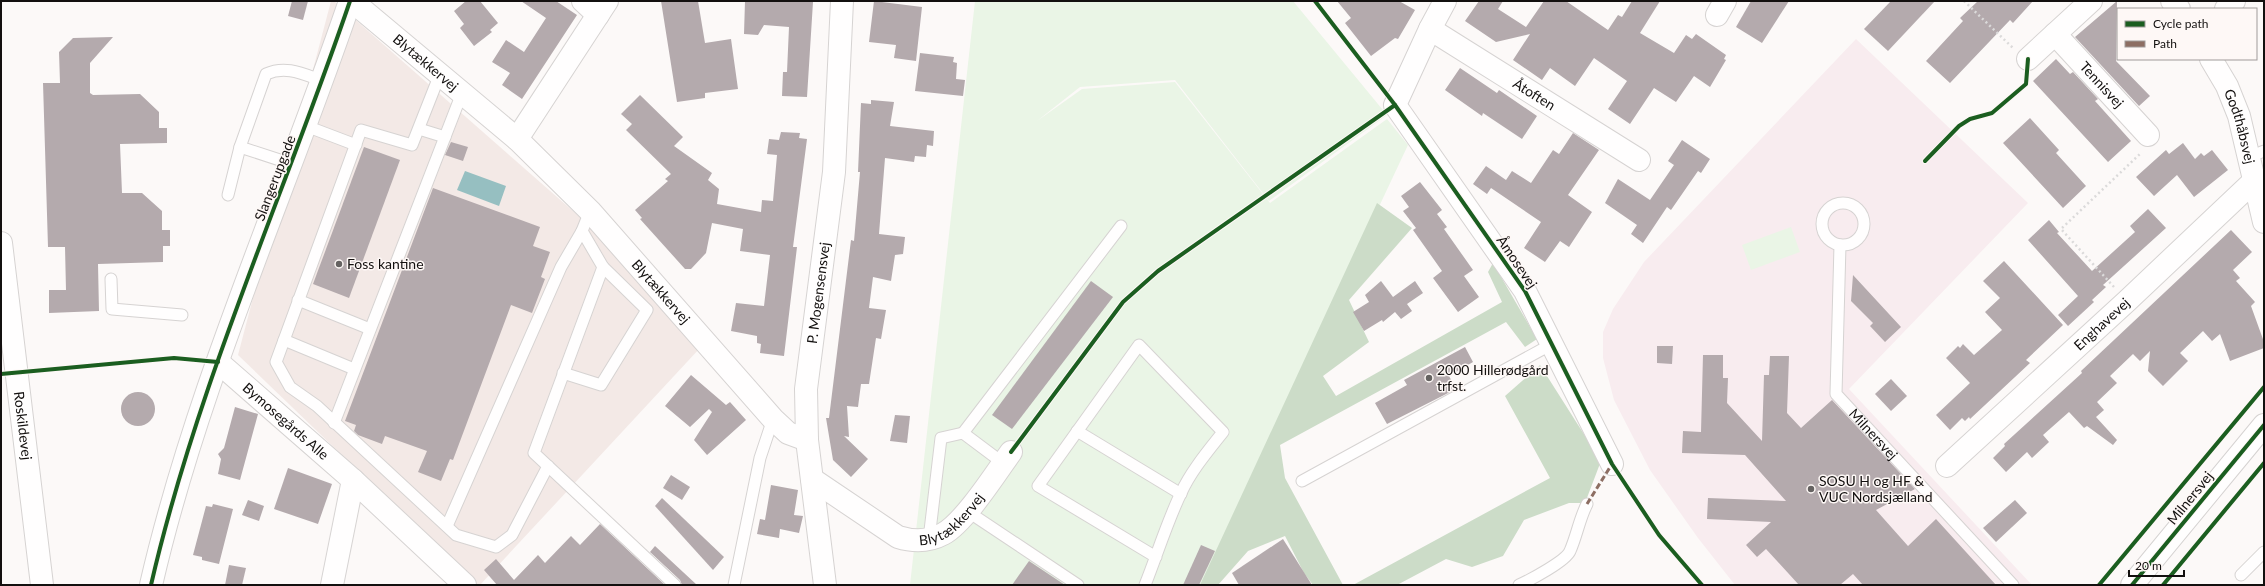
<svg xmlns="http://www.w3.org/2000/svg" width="2265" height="586" font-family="Lato,sans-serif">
  <rect width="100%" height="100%" fill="#fcf9f8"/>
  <path fill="#f3e9e6" d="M331,1h3l379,333 -233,251h-3l-239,-230z"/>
  <path fill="#f8ecef" d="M1856,39l172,164 -179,186 183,196h-297l-37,-47 -48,-68 -36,-70 -11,-42v-26l10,-23 31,-47z"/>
  <g fill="#eaf5e6">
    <path d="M975,1h318l94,114 -118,86 -94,-121 -95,7 -43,34 45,-32 93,-7 95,121 117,-84 21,26 -207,440h-291z"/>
    <path d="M1791,227l9,25 -49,18 -9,-25z"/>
  </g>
  <g fill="#ccdcc8">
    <path d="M1377,203l35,25 -63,72 20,42 -46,34 13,20 166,-94 -14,-30 5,-9 44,76 -12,8 -19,-25 -226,123 5,33 58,107h-30l-9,-12 -19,-37 -37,15 -30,34h-18z"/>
    <path d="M1540,365l61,96 -16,42h-16l-45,17 -21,36 -31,11 -26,-8 -49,26h-44l197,-107 -45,-82z"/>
  </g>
  <path fill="#96bfc1" d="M465,171l41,15 -7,20 -42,-16z"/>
  <g fill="#b4aaad">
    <path d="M292,1h16l-5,19 -15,-4z"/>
    <path d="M466,1h14l18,22 -8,7 2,2 -18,14 -14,-18 4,-4 -10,-13z"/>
    <path d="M521,1h35l21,14 -55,84 -20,-14 8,-12 -18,-11 14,-22 18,12 22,-34z"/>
    <path d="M661,1h37l7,42 26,-4 7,50 -33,4v5l-28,4z"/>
    <path d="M745,1l68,1 -6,95 -25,-1 1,-24h4l2,-45 -25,-2 -6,10 -14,-1z"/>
    <path d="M874,1l48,6 -6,54 -22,-3 2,-13 -27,-3z"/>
    <path d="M1337,1h62l16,9 -17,29 -3,-1 -24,18 -26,-33 6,-5z"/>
    <path d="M1479,1h24l-5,8 28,18 18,-26h22l42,29 10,-15 4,2 10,-16h28l-20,32 34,20 12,-18 6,4 4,-5 30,21 -2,4 2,1 -16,27 -16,-11 -18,26 -22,-14 -24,36 -22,-15 19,-28 -33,-23 -19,28 -25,-18 -8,12 -29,-20 17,-26 -34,8 -31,-21z"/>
    <path d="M1751,1h38l-27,42 -26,-16z"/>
    <path d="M1891,1h44l-47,50 -24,-22z"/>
    <path d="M1978,1h55l-20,22 -3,-3 -60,63 -24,-22 37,-40 -3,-3z"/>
    <path d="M2117,1l-1,60 34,35 -11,10 -64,-69z"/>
    <path d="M113,37l-23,26v30l3,2 47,-1 19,18v16h8v15l-47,1 2,49h20l20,18v19h8v16h-7v16l-65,2 1,47 -50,2v-23h17l-1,-43h-17l-5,-164h17l-1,-31 14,-14z"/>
    <path d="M920,53l34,4 -1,5 4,1 -1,16 9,1 -2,16 -48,-5z"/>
    <path d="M2056,59l14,15 3,-2 25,27 -3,2 36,40 -23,21 -75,-81z"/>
    <path d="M1460,68l37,25 2,-3 38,26 -15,23 -39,-26 -1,3 -37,-26z"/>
    <path d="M640,95l43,42 -9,9 38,27 -4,7 11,9 -2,15 44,8 1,-12 11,1 4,-46 -10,-1 2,-15 10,1 2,-8 19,1 -1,5 8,1 -14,108h4l-13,109 -24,-3 1,-9 -4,-1v-7l-26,-5 5,-28 28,3 6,-51 -30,-4 3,-22 -31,-6 -6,30 -15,16h-6l-45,-50 2,-1 -7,-8 33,-29 -3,-2 6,-5 -45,-44 6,-6 -11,-10z"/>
    <path d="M871,100l23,2 -4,24 44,5 -1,15 -6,-1 -1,12 -11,-1 -1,6 -29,-4 -6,76 26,3 -2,17 -8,1 -4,26 -18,-4 -4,31 17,2 -5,29 -5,-1 -7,46h-8l-3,23 -11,-1 2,31 -5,-1 24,23 -17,18 -18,-17 -7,-42h3l22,-178 3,1 6,-69h-2l3,-69 10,1z"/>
    <path d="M2030,118l29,32 -3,3 30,33 -23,22 -60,-65z"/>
    <path d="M1573,133l26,17 -31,45 24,17 -23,35 -9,-6 -15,21 -21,-14 17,-26 -50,-34 -4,6 -14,-10 13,-18 20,14 6,-9 19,12 22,-33 6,4z"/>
    <path d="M1682,140l28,19 -9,14 -3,-2 -27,39 -4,-3 -24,36 -12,-9 6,-9 -32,-22 13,-24 32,21 24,-35 -6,-4z"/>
    <path d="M451,142l17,5 -5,14 -18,-6z"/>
    <path d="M2183,143l12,16 6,-6 3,3 8,-6 16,20 -34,27 -17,-22 -23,21 -18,-19 30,-27 3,4z"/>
    <path d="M364,147l36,13 -51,138 -36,-14z"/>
    <path d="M1420,182l22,28 -5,4 10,13 -3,2 29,41 -9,6 15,21 -21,15 -25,-34 9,-7 -29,-41 3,-2 -13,-17 6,-4 -8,-11z"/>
    <path d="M433,188l107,39 -7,19 17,6 -9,25 4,2 -13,34 -21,-8 -58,155 -3,-1 -9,22 -23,-9 9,-21 -42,-15 -3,8 -24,-9 -4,-4 2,-6 -11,-4z"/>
    <path d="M2148,209l18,19 -63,57 3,2 -14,13 2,2 -26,24 -10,-11 20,-19 -50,-56 21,-20 10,12 -2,1 35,38 43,-39 -5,-6z"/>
    <path d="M2231,230l21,22 -19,18 7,8 -4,3 19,21 -4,4 13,36v6l-34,13 -10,-27 -8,7 -9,-10 -23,22 8,8 -25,25 -15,-15 2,-20 -10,10 -7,-7 -23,22 7,7 -20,19 7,8 -8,7 21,23 -4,5 -26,-19 -3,2 -15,-16 -26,23 6,7 -17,16 -5,-6 -21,20 -13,-14 12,-12 -1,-2 78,-71 -1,-2z"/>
    <path d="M2004,261l59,64 -37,35 4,3 -60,56 -1,-2 -4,4 -3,-3 -12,12 -14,-15 34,-32 -24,-25 12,-12 2,2 3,-4 11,11 28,-25 -17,-18 15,-14 -17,-17z"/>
    <path d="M1853,275l48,52 -16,15 -15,-16 3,-3 -22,-22z"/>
    <path d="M1091,281l22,16 -101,132 -20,-14z"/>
    <path d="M1381,281l12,16 22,-16 8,12 -16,11 5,7 -11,8 -6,-7 -12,10 -1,-2 -18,11 -11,-19 16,-10 -4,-7z"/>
    <path d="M1657,346h16l-1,18 -15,-1z"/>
    <path d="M1465,347l8,15 -24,14 7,13 -69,35 -12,-21 32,-18 -3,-5z"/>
    <path d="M1703,355h20v23h5l-1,25 35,38 2,-66h5l1,-19h19l-2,57 14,15 31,-28 83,89 -39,21 32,36 28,-27 60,66h-133l-10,-11 -13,11h-41l-33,-36 -9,8 -11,-12 25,-23 -64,-3 1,-21 78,3 -41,-46 -63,-2 1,-22 18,1z"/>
    <path d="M691,375l35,30 4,-3 16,18 -39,35 -13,-15 18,-28 -3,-3 -19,18 -25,-21z"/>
    <path d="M1891,379l16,17 -16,15 -16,-17z"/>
    <circle cx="138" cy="409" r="17"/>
    <path d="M235,407l23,7 -18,66 -22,-6 3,-15 -3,-5 6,-6z"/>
    <path d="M895,415l15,1 -3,27 -17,-2z"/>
    <path d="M288,468l44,16 -14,40 -44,-15z"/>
    <path d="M671,475l19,12 -8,13 -19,-12z"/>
    <path d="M771,485l27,5 -4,25 9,1 -4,17 -19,-4 -1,9 -22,-4 3,-15 5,1z"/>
    <path d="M662,498l62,59 -11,13 -58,-64z"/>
    <path d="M248,500l16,6 -5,15 -17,-6z"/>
    <path d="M2015,500l12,13 -31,29 -13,-14z"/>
    <path d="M213,504l20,5 -14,55 -17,-4v-3l-9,-2 13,-49 6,1z"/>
    <path d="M600,524l65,61h-168l-13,-15 12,-11 18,21 24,-25 7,8 26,-27 9,9z"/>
    <path d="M1283,539l29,46h-73l-7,-12z"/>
    <path d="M1201,545l14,6 -16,34h-16z"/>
    <path d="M655,546l42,39h-15l-2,-5 -30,-28z"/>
    <path d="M1029,561l36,24h-53z"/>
    <path d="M229,565l17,3 -4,17h-17z"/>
  </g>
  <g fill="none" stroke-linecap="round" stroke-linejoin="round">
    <defs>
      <g id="lane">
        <path d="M440,74l-28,71 -51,-15 -85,232 14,25 27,19 139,129 40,12 16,-12 36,-69"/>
        <path d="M306,126l50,19"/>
        <path d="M419,129l26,8"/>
        <path d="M2249,157l15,-6"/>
        <path d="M292,164l-52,-17 26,-73c20,-9 37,0 57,7"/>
        <path d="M228,195l12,-48"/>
        <circle cx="1843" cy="224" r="21"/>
        <path d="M590,211l-8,20 21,36 -69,186 141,132"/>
        <path id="s1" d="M1840,245l-4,149 177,191"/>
        <path d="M111,279l1,30 70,6"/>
        <path d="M298,300l72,29"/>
        <path d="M284,340l70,29"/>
        <path d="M563,373l38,12 46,-75 -44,-43"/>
        <path d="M334,423l128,-330"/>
        <path d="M1077,431l104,63"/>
        <path d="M963,433l158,-207"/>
        <path d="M1302,481l250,-137"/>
        <path d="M967,511l111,74"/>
        <path d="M447,526l114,-259 21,-36"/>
        <path d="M929,539l12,-101 22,-5 40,30"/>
        <path d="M2241,575l23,-23"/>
        <path d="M734,585l26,-127 13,-39"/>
        <path d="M1145,585c12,-30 22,-63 36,-92 10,-22 27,-42 42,-61l-84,-87 -101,141 118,71"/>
        <path d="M1519,585c11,-5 47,-24 51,-34 7,-16 9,-31 17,-47"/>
      </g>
      <g id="street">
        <path id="s2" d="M352,1l165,138 73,72 183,208 15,14 19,7"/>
        <path d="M583,1l15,14"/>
        <path d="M1445,1l-15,28 -35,76 130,186 87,173"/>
        <path d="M2172,1l7,8"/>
        <path d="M2226,9l8,-8"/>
        <path d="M1717,15l8,-14"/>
        <path id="s3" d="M1430,29l209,131"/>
        <path id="s4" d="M2055,34l93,101"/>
        <path d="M2028,59l63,-58"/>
        <path id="s5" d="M2211,59l16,27 12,30 25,106"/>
        <path d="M517,139l90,-138"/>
        <path id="s6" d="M218,362l135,118 112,105"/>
        <path id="s7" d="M1947,466l180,-165 128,-121"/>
        <path id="s8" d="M812,479l86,58c16,5 30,5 45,-3 21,-11 53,-61 68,-82"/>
        <path d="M151,585c46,-200 133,-390 199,-584"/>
        <path d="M332,585l21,-105"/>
        <path id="s9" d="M825,585l-18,-145 -1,-51 28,-217 8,-171"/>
      </g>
      <g id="secondary">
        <path id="s10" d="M1,243l41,342"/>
        <path d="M2132,585l132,-160"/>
      </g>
    </defs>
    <use href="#lane" stroke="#d6d3d2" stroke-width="13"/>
    <use href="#street" stroke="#d6d3d2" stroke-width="24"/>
    <use href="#secondary" stroke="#d6d3d2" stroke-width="24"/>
    <g stroke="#dbdada" stroke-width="2.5" stroke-dasharray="2 3" stroke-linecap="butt">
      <path d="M1964,1l49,47"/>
      <path d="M2114,287l-53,-58 80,-76"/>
    </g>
    <use href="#lane" stroke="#fffefe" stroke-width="11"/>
    <use href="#street" stroke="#fffefe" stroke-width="22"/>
    <use href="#secondary" stroke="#fffefe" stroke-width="22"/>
    <path stroke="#8d6e63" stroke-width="3" stroke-dasharray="6 3" stroke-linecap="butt" d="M1587,504l25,-40"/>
    <defs>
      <g id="cycleway">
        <path d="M1315,1l80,104 130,186 87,173 47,71 43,50"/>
        <path d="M1925,161l34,-35 11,-7 22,-6 34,-29 2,-25"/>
        <path d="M1,374l173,-16 44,4"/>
        <path d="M1011,452l112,-150 35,-31 237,-166"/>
        <path d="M151,585c46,-200 133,-390 199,-584"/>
        <path d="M2099,585l165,-198"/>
        <path d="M2132,585l132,-160"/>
        <path d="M2163,585l101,-122"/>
      </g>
    </defs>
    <use href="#cycleway" stroke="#fef8f6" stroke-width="6"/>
    <use href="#cycleway" stroke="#1b5e20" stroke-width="4"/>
  </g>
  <g fill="#656261" stroke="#fef8f6" stroke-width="1.5">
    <circle cx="339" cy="264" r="4"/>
    <circle cx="1429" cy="378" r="4"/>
    <circle cx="1811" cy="489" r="4"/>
  </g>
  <g text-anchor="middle" stroke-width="3" stroke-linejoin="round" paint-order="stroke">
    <g font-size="14" fill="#13100f" stroke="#fef8f6">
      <text dy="5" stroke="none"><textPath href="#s2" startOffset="96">Blytækkervej</textPath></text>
      <text dy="5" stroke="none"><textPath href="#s4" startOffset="69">Tennisvej</textPath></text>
      <text dy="5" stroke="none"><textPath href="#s3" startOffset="123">Åtoften</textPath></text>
      <text dy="5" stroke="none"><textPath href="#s5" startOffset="74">Godthåbsvej</textPath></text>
      <text transform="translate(275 178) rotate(-69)" y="5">Slangerupgade</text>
      <text transform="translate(1517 262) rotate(56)" y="5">Åmosevej</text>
      <text dy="5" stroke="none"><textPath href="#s2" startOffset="425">Blytækkervej</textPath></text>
      <text dy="5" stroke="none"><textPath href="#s9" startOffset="294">P. Mogensensvej</textPath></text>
      <text dy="5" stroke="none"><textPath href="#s7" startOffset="210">Enghavevej</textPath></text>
      <text dy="5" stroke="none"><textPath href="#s6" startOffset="90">Bymosegårds Alle</textPath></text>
      <text dy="5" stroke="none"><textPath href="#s10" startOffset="184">Roskildevej</textPath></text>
      <text dy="5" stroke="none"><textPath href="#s1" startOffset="204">Milnersvej</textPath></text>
      <text transform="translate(2190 498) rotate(-51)" y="5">Milnersvej</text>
      <text dy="5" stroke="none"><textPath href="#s8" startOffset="165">Blytækkervej</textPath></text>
    </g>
    <g font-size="14" fill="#13100f" stroke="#fef8f6" text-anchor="start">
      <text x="347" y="269">Foss kantine</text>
      <text x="1437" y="375">2000 Hillerødgård<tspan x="1437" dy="16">trfst.</tspan></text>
      <text x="1819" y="486">SOSU H og HF &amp;<tspan x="1819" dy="16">VUC Nordsjælland</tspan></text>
    </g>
  </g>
  <rect width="2265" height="586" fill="none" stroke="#13100f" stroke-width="4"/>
  <rect x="2117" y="8" width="140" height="52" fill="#fef8f6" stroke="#a09b9a"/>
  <rect x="2125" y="21" width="20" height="6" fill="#1b5e20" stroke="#a09b9a"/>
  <text x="2153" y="28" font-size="12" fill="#13100f">Cycle path</text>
  <rect x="2125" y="41" width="20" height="6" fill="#8d6e63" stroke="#a09b9a"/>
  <text x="2153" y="48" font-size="12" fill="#13100f">Path</text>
  <path d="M2129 570v6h55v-6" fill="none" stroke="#13100f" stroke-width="2"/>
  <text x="2135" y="570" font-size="12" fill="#13100f" stroke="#fef8f6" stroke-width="3" paint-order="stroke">20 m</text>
</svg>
